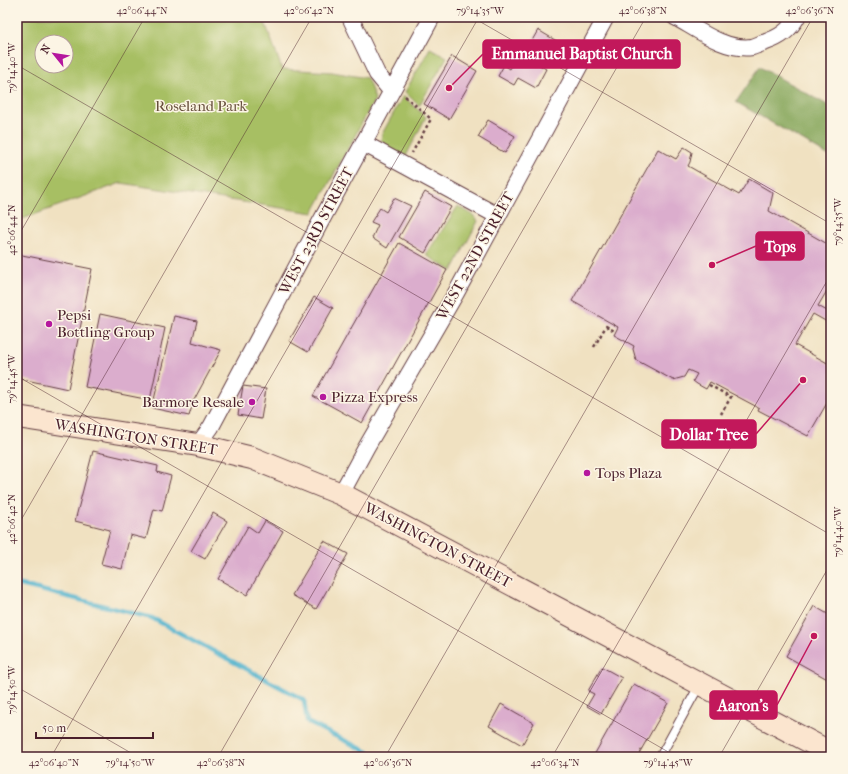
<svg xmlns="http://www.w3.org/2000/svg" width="848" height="774" font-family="'IM FELL French Canon',serif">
  <rect width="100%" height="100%" fill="#fcf5e5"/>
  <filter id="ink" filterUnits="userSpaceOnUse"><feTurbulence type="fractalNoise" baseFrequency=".025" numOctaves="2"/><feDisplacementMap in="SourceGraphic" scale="8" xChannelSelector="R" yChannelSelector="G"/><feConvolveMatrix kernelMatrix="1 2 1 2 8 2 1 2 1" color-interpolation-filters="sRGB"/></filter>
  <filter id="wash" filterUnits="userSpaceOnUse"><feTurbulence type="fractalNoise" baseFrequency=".012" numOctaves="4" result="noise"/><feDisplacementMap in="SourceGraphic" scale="16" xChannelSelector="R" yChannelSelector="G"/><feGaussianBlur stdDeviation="0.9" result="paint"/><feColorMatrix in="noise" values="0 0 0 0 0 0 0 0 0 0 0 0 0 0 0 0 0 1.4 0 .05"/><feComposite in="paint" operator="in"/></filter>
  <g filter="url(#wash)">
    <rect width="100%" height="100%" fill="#f0e1c1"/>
    <g fill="#a7bf64" stroke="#786f48" fill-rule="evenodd">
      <path d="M17,17h246l19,52 50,3 35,6 8,21 -62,114 -192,-30 -104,38zM42,42h24v24h-24z"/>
      <path d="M430,48l17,9 -28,49 -14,-14z"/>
      <path d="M403,96l23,21 -21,41 -18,-11 -6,-7 1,-6z"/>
      <path d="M458,206l15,9 5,6 -26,50 -26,-16z"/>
    </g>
    <path fill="#85a65a" stroke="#686242" d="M760,67l71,40v50l-95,-55z"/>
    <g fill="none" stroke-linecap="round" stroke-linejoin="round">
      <path stroke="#4fb2cd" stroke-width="4.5" d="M17,584l135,34 152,82 3,22 61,30v5"/>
    </g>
    <g id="blocks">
      <g fill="#dbadcd">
        <path d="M538,30l27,16 -9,16 -27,-16z"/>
        <path d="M519,53l27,16 -10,19 -18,-10 -4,7 -16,-9 6,-11 6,4z"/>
        <path d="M452,56l25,15 -28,48 -25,-15z"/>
        <path d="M488,120l27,16 -10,17 -27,-16z"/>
        <path d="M684,147l8,5 -2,10 -2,4 51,29 10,-16 24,14 -4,18 62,35v38l-13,22 13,7v6l-2,4 -16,-9 -18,31 36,20v31l-23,40 -50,-26 1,-2 -49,-26 -4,7 -9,-5 -4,-3 4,-7 -9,-4 -4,7 -11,3 -37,-20 -3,-11 1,-3 -20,-11 4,-8 -46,-26 86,-152 18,10z"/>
        <path d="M425,192l26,15 -26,46 -26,-16z"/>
        <path d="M394,198l17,8 -24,42 -15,-10 6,-13 -7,-3 9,-14 6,4z"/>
        <path d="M399,243l48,27 -85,153 -49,-27z"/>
        <path d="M17,254l75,15 -24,120 -51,-11z"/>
        <path d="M314,297l19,11 -25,44 -19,-11z"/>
        <path d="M100,314l65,14 -15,72 -65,-13z"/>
        <path d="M174,316l23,5 -5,21 29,8 -27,50 -5,16 -37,-8z"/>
        <path d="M243,386l23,3 -5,30 -23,-4z"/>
        <path d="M93,451l65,15 -1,6 14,4 -9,35 -8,-2 -8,30 -16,-4 -8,34 -21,-5 9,-34 -35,-9z"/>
        <path d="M213,513l14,8 -22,38 -14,-8z"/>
        <path d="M265,521l18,10 -36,64 -29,-16 30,-53 10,7z"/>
        <path d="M324,541l24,13 -32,55 -24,-14z"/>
        <path d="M814,606l17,10v65l-45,-25z"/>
        <path d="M602,667l20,11 -21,36 -14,-8 7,-12 -6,-3z"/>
        <path d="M634,684l34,19 -31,54h-44z"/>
        <path d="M501,704l33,19 -12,22 -33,-19z"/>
      </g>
    </g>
  </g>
  <g filter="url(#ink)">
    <use href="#blocks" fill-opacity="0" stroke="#633c42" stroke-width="1"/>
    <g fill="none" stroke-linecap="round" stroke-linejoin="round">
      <defs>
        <path id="lane" d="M660,757l40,-73"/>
        <g id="street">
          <path d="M350,17l27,57 14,17"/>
          <path d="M675,17c22,12 50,34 77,30 4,-1 10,-4 14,-5 14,-5 23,-11 31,-25"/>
          <path d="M363,143l135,73"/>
          <path d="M198,445l13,-18 110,-206 111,-204"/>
          <path d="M341,494l26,-48 89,-153 150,-276"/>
        </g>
        <path id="secondary" d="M17,417l181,28 54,13 89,36 490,259"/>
      </defs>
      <use href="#lane" stroke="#633c42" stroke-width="10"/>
      <use href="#street" stroke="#633c42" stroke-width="18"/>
      <use href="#secondary" stroke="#633c42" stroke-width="24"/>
      <g stroke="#633c42" stroke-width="2.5" stroke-dasharray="3 3" stroke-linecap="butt">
        <path d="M405,96l26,23 -19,34"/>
        <path d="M594,347l12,-21 10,6"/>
        <path d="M709,385l22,12 -10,17"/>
      </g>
      <use href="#lane" stroke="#fff" stroke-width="8"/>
      <use href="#street" stroke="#fff" stroke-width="16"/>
      <use href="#secondary" stroke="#fbe5cf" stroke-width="22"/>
    </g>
  </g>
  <path fill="none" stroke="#4a1f2b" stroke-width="1" stroke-opacity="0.45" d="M472,17l359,207M17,65l814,470M17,238l128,-221M17,376l660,381M17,527l295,-510M17,687l121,70M51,757l428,-740M218,757l428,-740M385,757l428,-740M552,757l279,-483M719,757l112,-194"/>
  <g fill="#b5179e" stroke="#fcf5e5" stroke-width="1.5">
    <circle cx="49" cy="324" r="4"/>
    <circle cx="323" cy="397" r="4"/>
    <circle cx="252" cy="402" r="4"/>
    <circle cx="587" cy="473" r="4"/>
  </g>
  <g text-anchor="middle" stroke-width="3" stroke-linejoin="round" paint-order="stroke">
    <g font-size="15" fill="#664f3c" stroke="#fcf5e5">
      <text x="201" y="111">Roseland Park</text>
    </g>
    <g font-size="15" fill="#4a1f2b" stroke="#fcf5e5">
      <text transform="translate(316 231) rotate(-62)" y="5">WEST 23RD STREET</text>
      <text transform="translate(475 256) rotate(-61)" y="5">WEST 22ND STREET</text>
      <text transform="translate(136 437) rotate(9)" y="5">WASHINGTON STREET</text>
      <text transform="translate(438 545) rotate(28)" y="5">WASHINGTON STREET</text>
    </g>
    <g font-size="15" fill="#4a1f2b" stroke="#fcf5e5" text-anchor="start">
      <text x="57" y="320">Pepsi<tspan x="57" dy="17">Bottling Group</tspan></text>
      <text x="331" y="402">Pizza Express</text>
      <text x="244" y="407" text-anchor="end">Barmore Resale</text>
      <text x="595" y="478">Tops Plaza</text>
    </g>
  </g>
  <path fill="none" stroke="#c2185b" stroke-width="1.5" d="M449 88L483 54M712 265L756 246M803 380L756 434M814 636L777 705"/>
  <g fill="#c2185b" stroke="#fcf5e5" stroke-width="1.5">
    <circle cx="449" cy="88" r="4"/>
    <circle cx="712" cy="265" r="4"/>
    <circle cx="803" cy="380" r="4"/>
    <circle cx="814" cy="636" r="4"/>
  </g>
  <g fill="#c2185b" stroke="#c2185b" stroke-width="1.5">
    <rect x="483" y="40" width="197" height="28" rx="4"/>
    <rect x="756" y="232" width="48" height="28" rx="4"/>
    <rect x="662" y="420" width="94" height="28" rx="4"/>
    <rect x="710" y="691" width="67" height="28" rx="4"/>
  </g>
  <g font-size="16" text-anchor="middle" font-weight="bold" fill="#fff">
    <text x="582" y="59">Emmanuel Baptist Church</text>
    <text x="780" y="252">Tops</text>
    <text x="709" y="440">Dollar Tree</text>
    <text x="743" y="711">Aaron's</text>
  </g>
  <rect width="848" height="774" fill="none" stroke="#fcf5e5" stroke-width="44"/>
  <g transform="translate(54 54) rotate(300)"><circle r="19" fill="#fcf5e5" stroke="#b59f9b"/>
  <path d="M0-3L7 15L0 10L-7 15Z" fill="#b5179e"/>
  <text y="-6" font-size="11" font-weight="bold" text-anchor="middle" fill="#4a1f2b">N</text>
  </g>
  <path d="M36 732v6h117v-6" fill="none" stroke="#4a1f2b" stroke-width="2"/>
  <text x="42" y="732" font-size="12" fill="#4a1f2b" stroke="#fcf5e5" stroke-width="3" paint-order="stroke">50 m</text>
  <rect x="22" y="22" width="804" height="730" fill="none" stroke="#4a1f2b" stroke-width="1.5"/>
  <g font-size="10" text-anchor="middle" fill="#4a1f2b">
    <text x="142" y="14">42°06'44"N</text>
    <text x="309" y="14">42°06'42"N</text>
    <text x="480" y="14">79°14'35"W</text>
    <text x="643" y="14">42°06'38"N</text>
    <text x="810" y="14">42°06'36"N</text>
    <text transform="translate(11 68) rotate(-90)" y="4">79°14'40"W</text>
    <text transform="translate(837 222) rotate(-90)" y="4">79°14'35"W</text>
    <text transform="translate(11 230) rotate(-90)" y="4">42°06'44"N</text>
    <text transform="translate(11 379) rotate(-90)" y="4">79°14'45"W</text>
    <text transform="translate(11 519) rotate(-90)" y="4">42°06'42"N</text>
    <text transform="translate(837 532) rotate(-90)" y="4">79°14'40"W</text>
    <text transform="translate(11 690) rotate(-90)" y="4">79°14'50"W</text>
    <text x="54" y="766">42°06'40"N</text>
    <text x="130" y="766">79°14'50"W</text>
    <text x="221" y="766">42°06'38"N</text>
    <text x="388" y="766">42°06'36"N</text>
    <text x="555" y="766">42°06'34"N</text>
    <text x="668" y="766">79°14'45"W</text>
  </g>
</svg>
